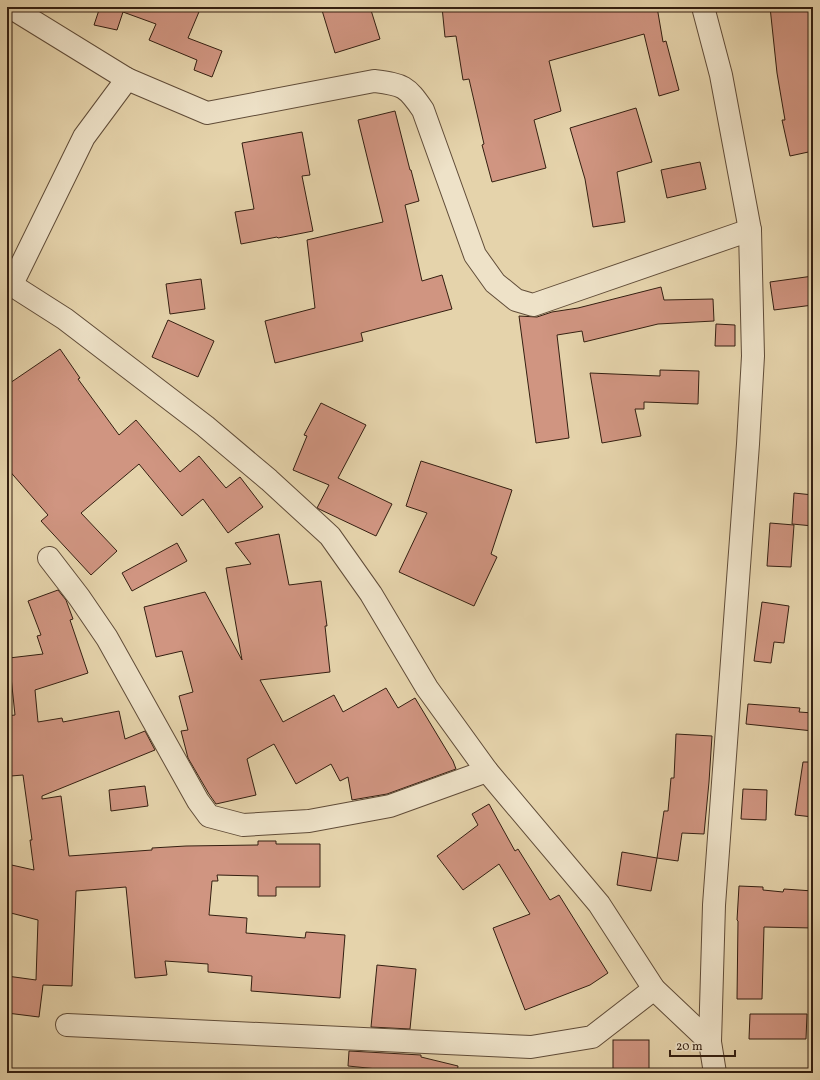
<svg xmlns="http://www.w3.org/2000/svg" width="820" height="1080" font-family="Vollkorn,serif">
  <rect width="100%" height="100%" fill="#e5d3ab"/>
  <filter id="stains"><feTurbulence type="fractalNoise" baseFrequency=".005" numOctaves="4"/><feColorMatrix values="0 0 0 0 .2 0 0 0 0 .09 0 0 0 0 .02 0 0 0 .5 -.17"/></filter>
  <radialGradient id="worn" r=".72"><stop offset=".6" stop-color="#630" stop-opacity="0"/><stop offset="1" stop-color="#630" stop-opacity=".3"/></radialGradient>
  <g fill="#d09581" stroke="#341f11">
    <path d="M100,7h101l-13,31 34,13 -10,26 -18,-7 3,-10 -48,-20 7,-16 -33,-12 -6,18 -23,-5z"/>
    <path d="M321,7h49l10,32 -45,14z"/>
    <path d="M442,7h215l6,35 3,-1 13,49 -20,6 -15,-62 -95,27 12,50 -27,9 12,48 -54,14 -10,-37 2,-1 -15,-65 -6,1 -7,-44 -11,1z"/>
    <path d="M770,7h43v144l-23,5 -8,-36h3l-8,-47z"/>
    <path d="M636,108l16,54 -35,10 8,50 -32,5 -8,-48 -15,-51z"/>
    <path d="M395,111l15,59h1l8,31 -14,4 17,76 20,-6 10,34 -91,24 2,8 -88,22 -10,-42 50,-13 -8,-68 76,-18 -25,-102z"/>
    <path d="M302,132l8,43 -8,1 11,55 -35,7 -1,-1 -36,7 -6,-32 19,-3 -12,-66z"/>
    <path d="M700,162l6,27 -39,9 -6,-28z"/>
    <path d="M813,276v29l-39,5 -4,-28z"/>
    <path d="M201,279l4,30 -35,5 -4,-30z"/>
    <path d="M661,287l3,13 49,-1 1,22 -56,3 -74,18 -2,-11 -25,4 12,103 -33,5 -17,-127 18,1 15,-5 26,-4z"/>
    <path d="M168,320l46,21 -16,36 -46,-20z"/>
    <path d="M716,324l19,1v21h-20z"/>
    <path d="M60,349l20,29 -2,1 41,56 17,-15 44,52 19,-16 27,32 14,-11 23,30 -35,26 -25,-34 -21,17 -43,-52 -58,49 36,38 -26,24 -50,-54 7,-6 -41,-47v-83z"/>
    <path d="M660,370l39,1 -1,33 -54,-2v7h-9l6,27 -39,7 -12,-70 70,3z"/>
    <path d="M321,403l45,22 -28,53 54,26 -16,32 -57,-27 -2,-1 12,-23 -36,-15 14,-34 -3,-1z"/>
    <path d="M421,461l91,29 -21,64 6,3 -23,49 -75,-34 28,-59 -21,-7z"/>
    <path d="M794,493l19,2v31l-21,-2z"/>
    <path d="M770,523l24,2 -3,42 -24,-1z"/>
    <path d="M279,534l10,51 32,-4 6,45h-2l5,46 -70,8 23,42 51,-27 9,17 43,-24 12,20 17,-10 38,63 3,8 -69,25 -35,6 -4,-23 -8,4 -9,-17 -35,20 -22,-40 -27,15 9,36 -40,9 -7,-10 -21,-36 -7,-27 7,-1 -9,-34 14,-4 -11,-41 -26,6 -12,-50 61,-15 37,68 -16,-92 25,-4 -16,-21z"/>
    <path d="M177,543l10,18 -55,30 -10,-18z"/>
    <path d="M58,590l8,10 7,19 -3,1 18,53 -53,17 3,32 24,-4 1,4 56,-11 6,28 20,-8 10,19 -113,46v3l19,-3 8,60 83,-6v-2l34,-2 72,-1v-4h18v3h44v43h-44v9h-18v-20l-41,-1 1,6h-6l-3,34 38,3 -1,15 59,5 1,-6 39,3 -5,63 -89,-7 1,-15 -44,-4v-8l-43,-3 2,14 -32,3 -9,-91 -50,4 -4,95 -29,-1 -4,32 -32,-4v-37l29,4 2,-60 -31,-8v-48l27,6 -4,-30h2l-9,-65 -12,1 -4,-38v-22l8,-1 -6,-57 34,-4 -6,-18 4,-1 -13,-34z"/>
    <path d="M762,602l27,4 -5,37 -10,-1 -3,21 -17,-2z"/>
    <path d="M748,704l52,4 -1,4 14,1v18l-67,-7z"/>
    <path d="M676,734l36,2 -3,46 -5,52 -22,-1 -4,28 -21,-3 7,-47h4l3,-33h3z"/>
    <path d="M803,762h10v55l-18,-2z"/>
    <path d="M145,786l3,20 -37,5 -2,-21z"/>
    <path d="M743,789l24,1 -1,30 -25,-1z"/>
    <path d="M489,804l26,47 3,-2 32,51 9,-5 49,78 -18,12 -65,25 -32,-82 37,-14 -31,-50 -36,26 -26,-34 41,-31 -6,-11z"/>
    <path d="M622,852l35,6 -6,33 -34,-6z"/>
    <path d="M739,886l24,1v3l20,2 1,-3 29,2v37l-49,-1 -2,72h-25l1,-78 -1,-1z"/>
    <path d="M377,965l39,4 -6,60 -39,-2z"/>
    <path d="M750,1014h57l-1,25h-57z"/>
    <rect x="613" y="1040" width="36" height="33"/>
    <path d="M349,1051l72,4v2l37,9 -1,7h-70v-3l-39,-4z"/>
  </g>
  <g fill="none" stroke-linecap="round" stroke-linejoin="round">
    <defs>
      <g id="minor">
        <path d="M10,7l117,72 80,34 167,-32c29,4 32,4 49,29l52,145 20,28 21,17 17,5 217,-75"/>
        <path d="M12,284l72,-147 43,-58"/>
        <path d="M49,558l30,39 28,41 91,163 11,15 34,9 66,-4 81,-15 97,-35"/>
        <path d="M67,1025l464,22 61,-10 62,-48"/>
      </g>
      <g id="tertiary">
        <path d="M703,7l18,68 29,155 3,126 -5,88 -34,461 -4,137 5,31"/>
        <path d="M7,282l58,37 140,107 64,54 61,56 41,58 56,94 60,83 112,133 55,85 56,53"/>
      </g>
    </defs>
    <use href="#minor" stroke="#604c38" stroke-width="24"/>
    <use href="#tertiary" stroke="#604c38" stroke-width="24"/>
    <use href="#minor" stroke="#eee2c8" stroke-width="22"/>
    <use href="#tertiary" stroke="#eee2c8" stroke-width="22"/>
  </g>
  <rect width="820" height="1080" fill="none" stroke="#e5d3ab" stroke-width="24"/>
  <rect x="8" y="8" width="804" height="1064" fill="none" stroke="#341f11" stroke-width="2"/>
  <rect x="12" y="12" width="796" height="1056" fill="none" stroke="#341f11"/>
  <path d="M670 1050v6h65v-6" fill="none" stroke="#341f11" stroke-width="2"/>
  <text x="676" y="1050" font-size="12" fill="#341f11" stroke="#eee2c8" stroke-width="3" paint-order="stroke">20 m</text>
  <rect width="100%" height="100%" filter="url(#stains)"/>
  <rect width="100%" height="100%" fill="url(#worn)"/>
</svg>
